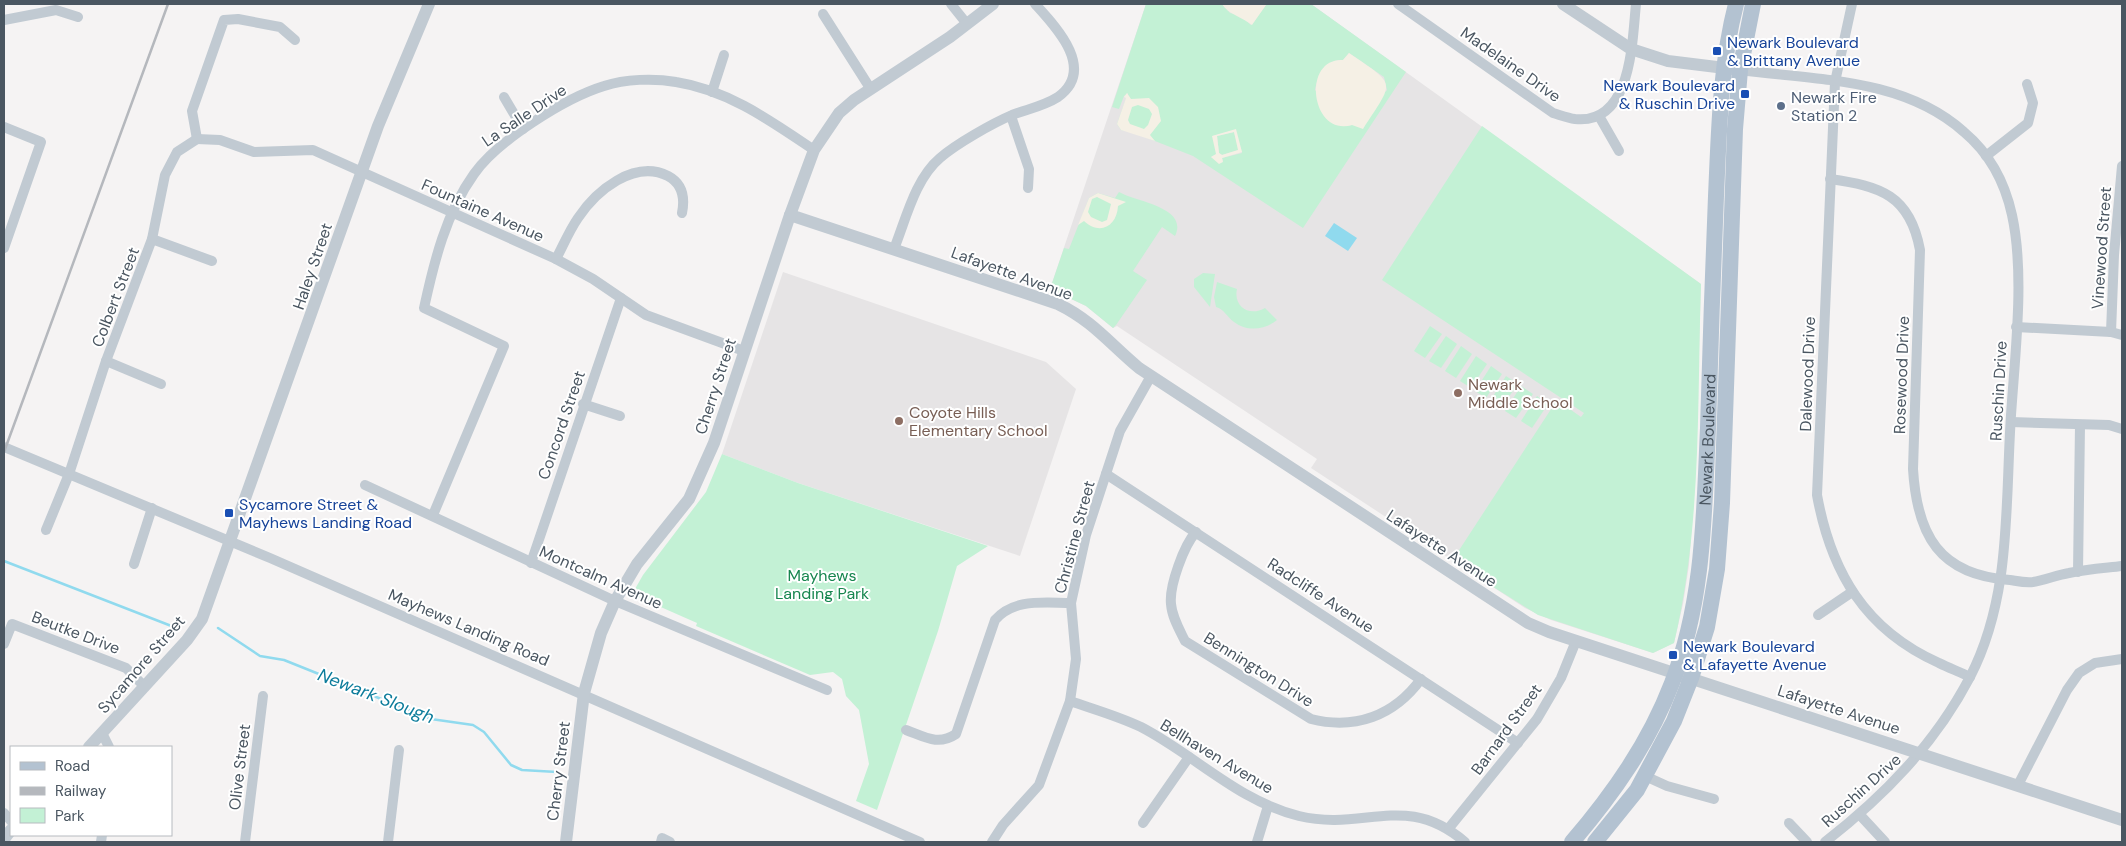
<svg xmlns="http://www.w3.org/2000/svg" width="2126" height="846" font-family="'DM Sans',sans-serif">
  <rect width="100%" height="100%" fill="#f5f3f3"/>
  <g fill="#e6e4e5">
    <path d="M1146,4h165l390,280 -6,199 -6,82 -6,39 -9,39 -21,10 -102,-33 -26,-12 -214,-140 6,-9 -200,-133 -4,2 -27,-22 -36,-17z"/>
    <path d="M783,272l263,90 30,27 -56,167 -222,-73 -76,-29z"/>
  </g>
  <g fill="#c3f1d5" fill-rule="evenodd">
    <path d="M1146,4h76l8,9 10,2 11,10 15,-20 -2,-1h47l95,68 -103,156 -110,-72 -61,-24 -11,-2 -4,-6 11,-31 -4,3 -5,13 -7,-2zM1349,53l35,24 3,13 -35,35 -5,1 -32,-36c3,-15 11,-31 28,-30zM1235,130l7,23 -20,5 1,3 -12,-4 6,-3 -4,-18z"/>
    <path d="M1482,126l219,158c-4,119 1,243 -27,359l-21,10 -115,-38 -86,-54 105,-161 24,17 3,-4 -202,-133z"/>
    <path d="M1234,132l5,18 -17,5 -3,-2 -2,-17z"/>
    <path d="M1119,192c17,10 70,15 56,44l-13,-9 -29,44 14,9 -31,45 -3,3 -27,-22 -36,-17 14,-41 5,1 20,-51 9,-5 17,5z"/>
    <path d="M1203,273l12,1 -5,33 -16,-20v-8z"/>
    <path d="M1217,282l20,7c-4,18 13,28 28,19l12,12c-12,10 -30,12 -43,2 -7,-5 -10,-13 -18,-15l-2,-10z"/>
    <path d="M1430,326l12,8 -17,24 -11,-7z"/>
    <path d="M1446,336l11,8 -16,24 -12,-7z"/>
    <path d="M1461,346l11,8 -16,24 -11,-7z"/>
    <path d="M1476,356l11,8 -16,24 -11,-7z"/>
    <path d="M1491,366l11,8 -16,24 -11,-7z"/>
    <path d="M1506,376l12,8 -17,24 -11,-7z"/>
    <path d="M1521,386l12,8 -17,24 -11,-7z"/>
    <path d="M1537,396l11,8 -16,24 -11,-7z"/>
    <path d="M722,454l76,29 190,63 -31,20 -19,65 -61,179 -21,-9 13,-37 -10,-54 -13,-14 -4,-17 -9,-7 -23,3 -14,-6 -100,-43 1,-3 -59,-26 -3,-4v-4l8,-14 63,-83z"/>
  </g>
  <g fill="#f5f0e5" fill-rule="evenodd">
    <path d="M1222,4h42l2,1 -14,20c-10,-8 -24,-11 -30,-21z"/>
    <path d="M1349,53c48,33 46,27 14,76l-11,-4c-41,12 -51,-67 -9,-65z"/>
    <path d="M1127,93l4,6 18,-1 9,9 3,14 -11,14 5,6 -34,-11 -4,-6 9,-26 -2,-1zM1138,105l11,4 3,5 -4,11 -4,4 -14,-5 -2,-4 4,-13z"/>
    <path d="M1236,129l6,23 -20,6 1,4 -4,2 -8,-7 5,-3 -4,-18zM1234,132l4,18 -16,5 -3,-2 -2,-17z"/>
    <path d="M1098,193l28,9 -8,4c-1,20 -18,30 -34,15l-6,4 11,-27zM1097,197l14,7 -4,16 -5,2 -11,-5 -3,-5 4,-13z"/>
  </g>
  <path fill="#90daee" d="M1334,223l23,15 -9,13 -23,-15z"/>
  <g fill="none" stroke-linecap="round" stroke-linejoin="round">
    <g stroke="#90daee" stroke-width="2.5">
      <path d="M4,561l170,66"/>
      <path d="M218,628l42,28 24,4 147,59 42,6 11,7 27,33 11,5 35,2"/>
    </g>
    <g stroke="#c1cad2" stroke-width="10">
      <path d="M951,4l16,20"/>
      <path d="M1398,4l155,109c7,2 15,5 22,6 57,6 57,-77 61,-115"/>
      <path d="M1852,4l-17,78 -18,413c14,77 48,135 122,168 10,5 21,9 31,14"/>
      <path d="M823,14l47,74"/>
      <path d="M4,20l52,-10 22,7"/>
      <path d="M1740,70c77,10 164,8 224,62 25,21 41,51 48,83 13,59 3,139 -1,200 -6,88 1,181 -41,262 -35,67 -86,119 -145,165"/>
      <path d="M712,92l12,-37"/>
      <path d="M504,97l19,32"/>
      <path d="M1011,116l18,53 -1,19"/>
      <path d="M1599,116l20,35"/>
      <path d="M4,127l37,15 -37,106"/>
      <path d="M197,139l23,1 34,12 59,-2 243,109 37,20 53,36 98,36"/>
      <path d="M197,139l-5,-28 32,-91 14,-1 42,8 15,13"/>
      <path d="M1986,156l42,-33 5,-20 -6,-19"/>
      <path d="M1830,179c50,7 80,16 90,71l-7,219c4,66 26,106 97,111 7,1 15,3 23,2 12,-2 24,-7 36,-9 18,-4 36,-5 53,-7"/>
      <path d="M152,239l60,22"/>
      <path d="M894,249c12,-30 21,-70 46,-91 16,-14 53,-35 72,-43 16,-6 32,-9 46,-18 39,-28 -3,-71 -23,-93"/>
      <path d="M556,259c7,-13 13,-28 22,-41 18,-27 56,-59 90,-42 15,8 17,22 14,37"/>
      <path d="M2016,327l95,5 11,3"/>
      <path d="M2111,332l3,-77 8,-89"/>
      <path d="M106,361l55,23"/>
      <path d="M583,404l37,12"/>
      <path d="M2011,422l98,3 13,4"/>
      <path d="M4,447l266,111 650,284"/>
      <path d="M1106,474l412,269"/>
      <path d="M365,485l250,116 212,89"/>
      <path d="M433,515l71,-169 -80,-38c10,-46 22,-95 50,-134 23,-33 91,-76 130,-88 21,-7 50,-8 72,-4 52,8 95,39 138,68"/>
      <path d="M46,530l23,-56 37,-113 46,-122 13,-64 12,-23 20,-13"/>
      <path d="M1196,532c-12,13 -27,54 -25,72 1,13 8,25 14,37l126,78c44,11 83,-3 110,-40"/>
      <path d="M531,563l90,-265"/>
      <path d="M134,564l18,-56"/>
      <path d="M2078,572l2,-147"/>
      <path d="M1818,615l34,-23"/>
      <path d="M4,644l8,-20 114,44 18,18"/>
      <path d="M1070,701c23,8 48,15 71,26 54,28 97,74 158,89 66,16 106,-25 166,26"/>
      <path d="M906,730c19,7 32,16 50,4l39,-114c19,-22 49,-17 76,-17"/>
      <path d="M102,733l7,14"/>
      <path d="M1645,776l22,10 47,13"/>
      <path d="M2018,785l49,-95 12,-17 16,-10 27,-4"/>
      <path d="M4,813l7,8"/>
      <path d="M1860,815l25,27"/>
      <path d="M1143,823l46,-66"/>
      <path d="M1789,823l18,19"/>
      <path d="M1449,828l88,-109 24,-41 15,-37"/>
      <path d="M101,842l1,-7"/>
      <path d="M245,842l18,-146"/>
      <path d="M388,842l11,-92"/>
      <path d="M661,842l1,-4 8,4"/>
      <path d="M992,842l11,-17 36,-40 31,-84 6,-42 -5,-56 15,-68 34,-104 31,-55"/>
      <path d="M1257,842l11,-36"/>
    </g>
    <g stroke="#c1cad2" stroke-width="12">
      <path d="M1563,4l68,45 37,12 65,8"/>
      <path d="M790,215l268,89c35,17 52,40 81,64l389,255 21,9 573,188"/>
      <path d="M89,747l98,-107 15,-21 176,-493 51,-122"/>
      <path d="M4,839l7,-9"/>
      <path d="M566,842l18,-149 17,-60 14,-32 22,-37 52,-65 25,-56 76,-228 24,-65 25,-37 15,-13 96,-63 43,-33"/>
    </g>
    <g stroke="#b3c2d1" stroke-width="16">
      <path id="s1" d="M1572,842c41,-48 77,-99 100,-159 32,-82 32,-169 36,-255 2,-77 5,-155 8,-232 3,-65 4,-130 20,-192"/>
      <path d="M1595,842l42,-52 37,-69 17,-43 16,-51 10,-58 5,-66 13,-374 5,-59 13,-66"/>
    </g>
    <path stroke="#b5b8bd" stroke-width="2.5" d="M4,452l164,-448"/>
  </g>
  <g fill="#1a4fb4" stroke="#fff" stroke-width="2">
    <rect x="1712" y="46" width="10" height="10" rx="2.5"/>
    <rect x="1740" y="89" width="10" height="10" rx="2.5"/>
    <rect x="224" y="508" width="10" height="10" rx="2.5"/>
    <rect x="1668" y="650" width="10" height="10" rx="2.5"/>
  </g>
  <circle fill="#5c6f8a" stroke="#fff" stroke-width="2" cx="1781" cy="106" r="5"/>
  <g fill="#8d6e63" stroke="#fff" stroke-width="2">
    <circle cx="1458" cy="393" r="5"/>
    <circle cx="899" cy="421" r="5"/>
  </g>
  <g text-anchor="middle" stroke-width="4" stroke-linejoin="round" paint-order="stroke">
    <g font-size="16" fill="#164399" stroke="#fff" text-anchor="start">
      <text x="1727" y="48">Newark Boulevard<tspan x="1727" dy="18">&amp; Brittany Avenue</tspan></text>
      <text x="1735" y="91" text-anchor="end">Newark Boulevard<tspan x="1735" dy="18">&amp; Ruschin Drive</tspan></text>
      <text x="239" y="510">Sycamore Street &amp;<tspan x="239" dy="18">Mayhews Landing Road</tspan></text>
      <text x="1683" y="652">Newark Boulevard<tspan x="1683" dy="18">&amp; Lafayette Avenue</tspan></text>
    </g>
    <g font-size="16" fill="#4a5661" stroke="#fff">
      <text transform="translate(1511 64) rotate(35)" y="6">Madelaine Drive</text>
      <text transform="translate(524 115) rotate(-34)" y="6">La Salle Drive</text>
      <text transform="translate(483 210) rotate(24)" y="6">Fountaine Avenue</text>
      <text transform="translate(2101 248) rotate(-86)" y="6">Vinewood Street</text>
      <text transform="translate(312 266) rotate(-71)" y="6">Haley Street</text>
      <text transform="translate(1012 273) rotate(20)" y="6">Lafayette Avenue</text>
      <text transform="translate(115 297) rotate(-69)" y="6">Colbert Street</text>
      <text transform="translate(1807 374) rotate(-88)" y="6">Dalewood Drive</text>
      <text transform="translate(1901 375) rotate(-88)" y="6">Rosewood Drive</text>
      <text transform="translate(715 386) rotate(-72)" y="6">Cherry Street</text>
      <text transform="translate(1998 391) rotate(-87)" y="6">Ruschin Drive</text>
      <text transform="translate(561 425) rotate(-71)" y="6">Concord Street</text>
      <text dy="6" stroke="none"><textPath href="#s1" startOffset="436">Newark Boulevard</textPath></text>
      <text transform="translate(1074 537) rotate(-75)" y="6">Christine Street</text>
      <text transform="translate(1442 548) rotate(33)" y="6">Lafayette Avenue</text>
      <text transform="translate(601 577) rotate(24)" y="6">Montcalm Avenue</text>
      <text transform="translate(1321 595) rotate(33)" y="6">Radcliffe Avenue</text>
      <text transform="translate(469 627) rotate(23)" y="6">Mayhews Landing Road</text>
      <text transform="translate(76 632) rotate(21)" y="6">Beutke Drive</text>
      <text transform="translate(141 664) rotate(-49)" y="6">Sycamore Street</text>
      <text transform="translate(1259 669) rotate(32)" y="6">Bennington Drive</text>
      <text transform="translate(1839 709) rotate(18)" y="6">Lafayette Avenue</text>
      <text transform="translate(1506 729) rotate(-54)" y="6">Barnard Street</text>
      <text transform="translate(1217 756) rotate(31)" y="6">Bellhaven Avenue</text>
      <text transform="translate(239 767) rotate(-83)" y="6">Olive Street</text>
      <text transform="translate(558 771) rotate(-83)" y="6">Cherry Street</text>
      <text transform="translate(1861 790) rotate(-42)" y="6">Ruschin Drive</text>
    </g>
    <g font-size="16" fill="#4e5e75" stroke="#fff" text-anchor="start">
      <text x="1791" y="103">Newark Fire<tspan x="1791" dy="18">Station 2</tspan></text>
    </g>
    <g font-size="16" fill="#785e54" stroke="#fff" text-anchor="start">
      <text x="1468" y="390">Newark<tspan x="1468" dy="18">Middle School</tspan></text>
      <text x="909" y="418">Coyote Hills<tspan x="909" dy="18">Elementary School</tspan></text>
    </g>
    <g font-size="16" fill="#17864f" stroke="#fff">
      <text x="822" y="581">Mayhews<tspan x="822" dy="18">Landing Park</tspan></text>
    </g>
    <g font-size="18" font-style="italic" fill="#0c7c9b" stroke="#fff">
      <text transform="translate(376 696) rotate(21)" y="6">Newark Slough</text>
    </g>
  </g>
  <rect width="2126" height="846" fill="none" stroke="#4a5661" stroke-width="10"/>
  <rect x="10" y="746" width="162" height="90" fill="#ffffff" stroke="#b7bbc0"/>
  <rect x="20" y="762" width="25" height="8" fill="#b3c2d1" stroke="#b7bbc0"/>
  <text x="55" y="771" font-size="15" fill="#4a5661">Road</text>
  <rect x="20" y="787" width="25" height="8" fill="#b5b8bd" stroke="#b7bbc0"/>
  <text x="55" y="796" font-size="15" fill="#4a5661">Railway</text>
  <rect x="20" y="808" width="25" height="15" fill="#c3f1d5" stroke="#b7bbc0"/>
  <text x="55" y="821" font-size="15" fill="#4a5661">Park</text>
</svg>
